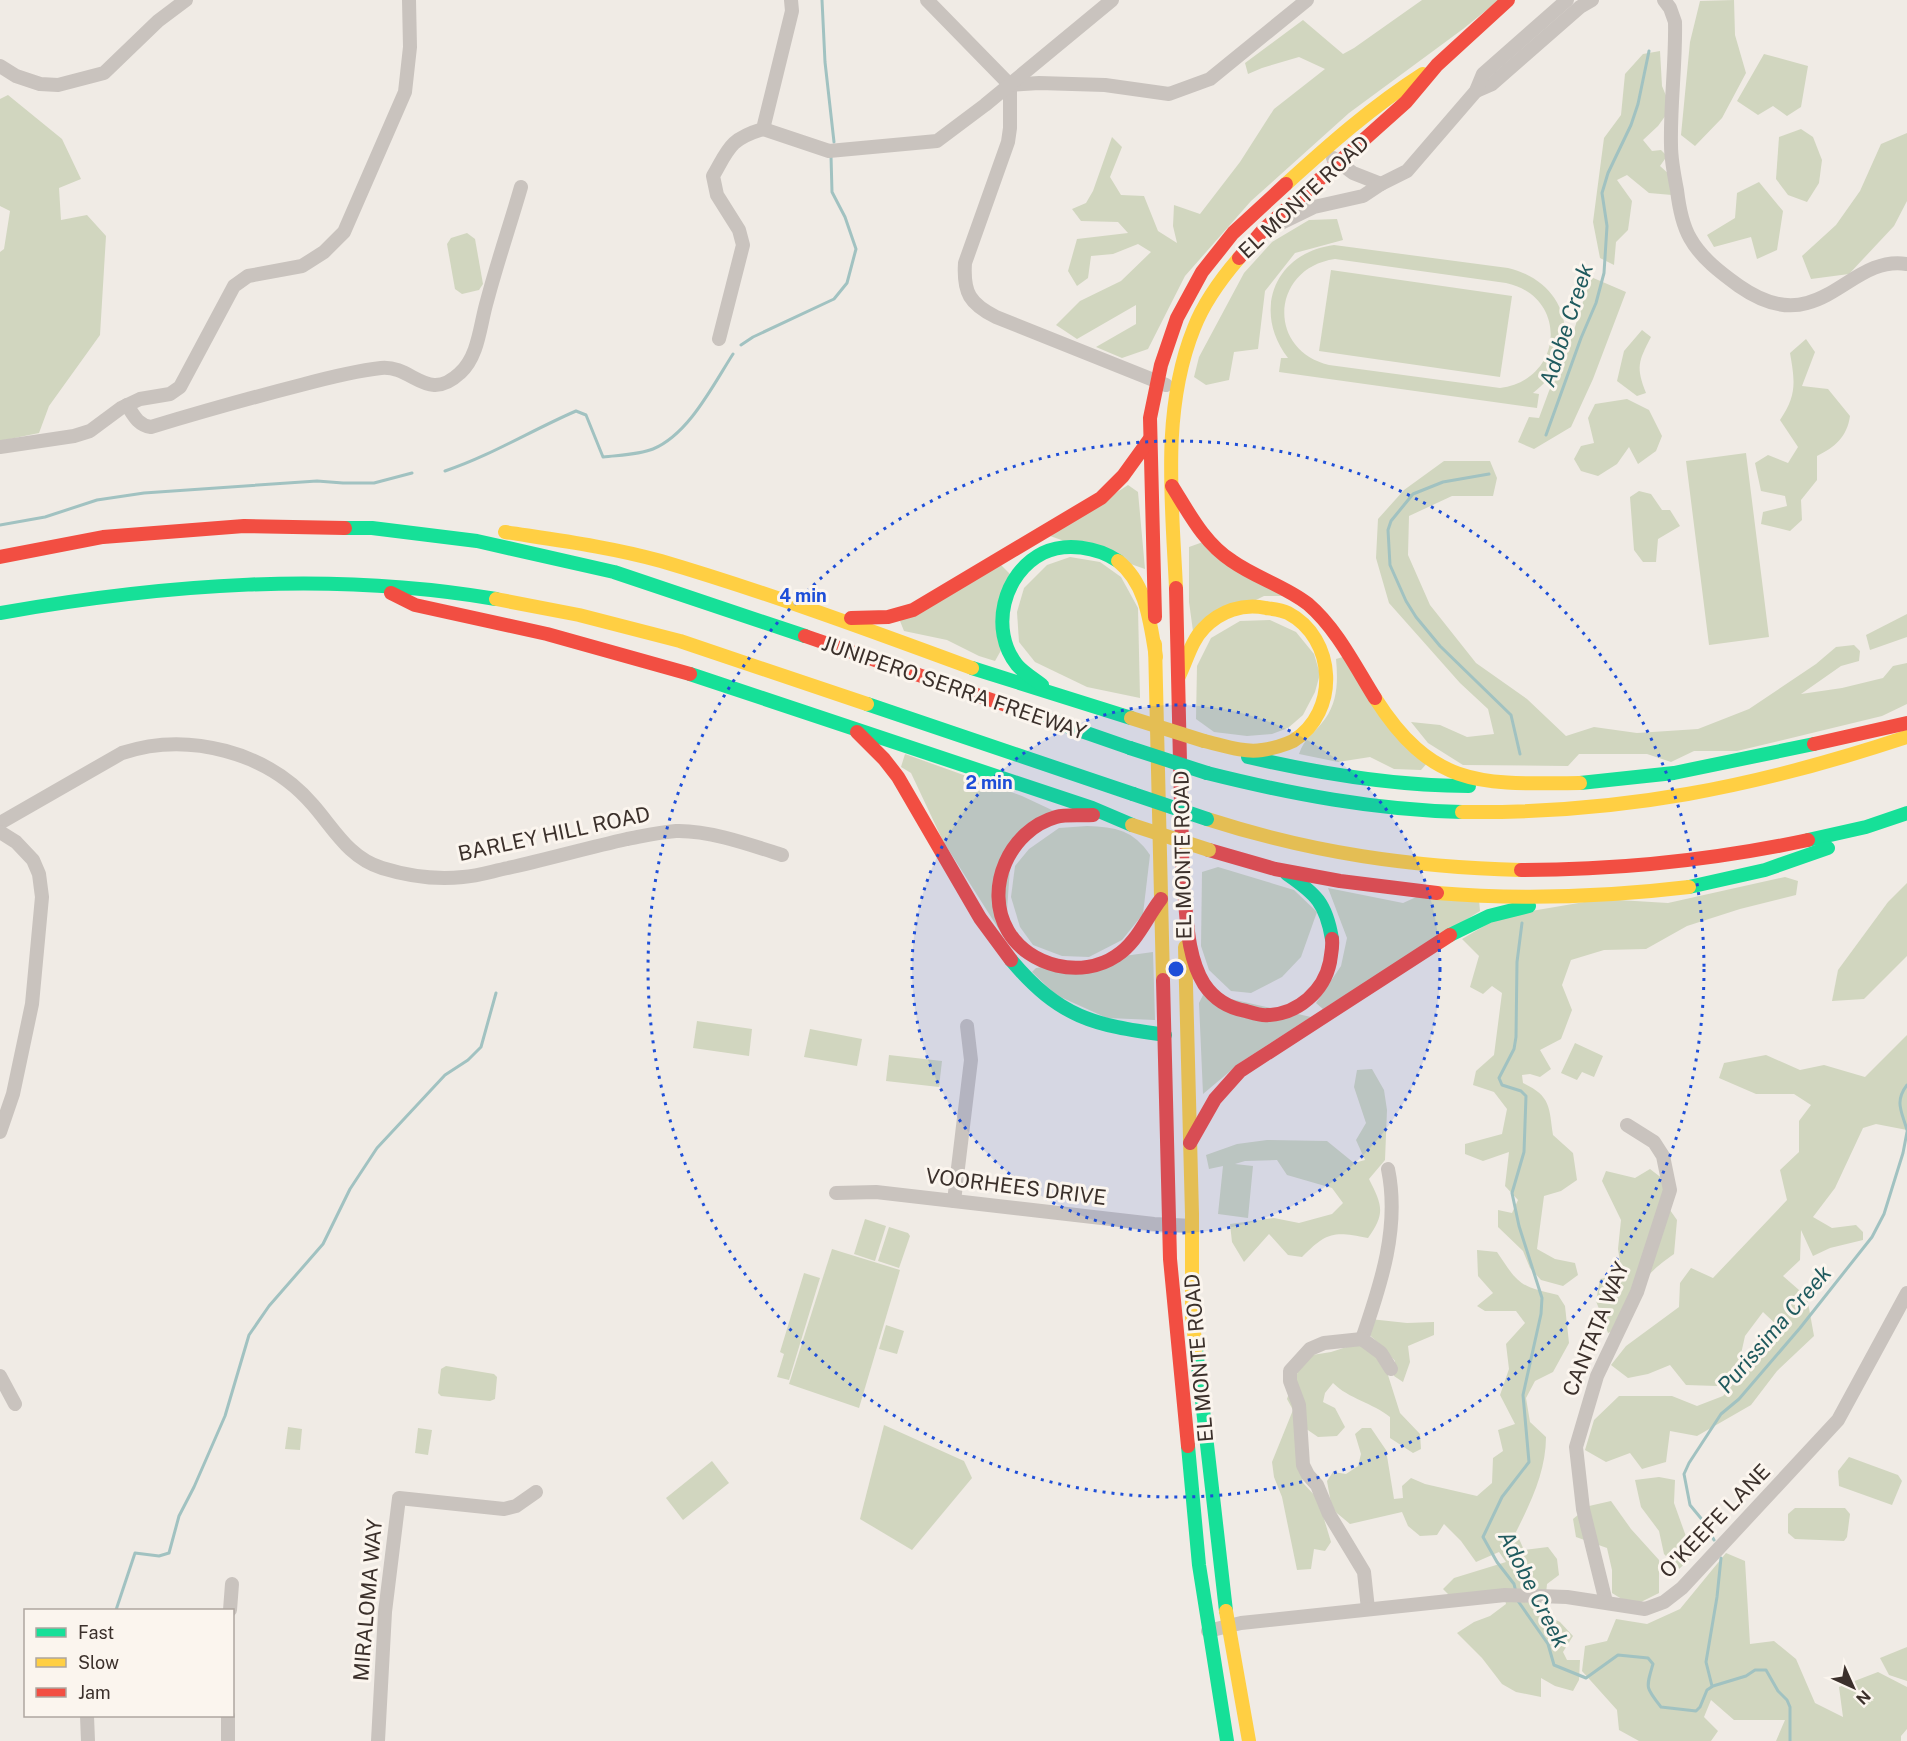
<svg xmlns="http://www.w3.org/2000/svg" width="1907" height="1741" font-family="'Public Sans',sans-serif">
  <rect width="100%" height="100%" fill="#f0ebe5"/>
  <g fill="#d1d6bf" fill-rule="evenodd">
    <path d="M1422,0h77l-36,29 -114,84 -98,88 -66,75 -37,73 -26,9 -26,-11 40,-23v-19l-59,34 -21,-14 24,-24 41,-20 30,-29 -13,-8 -25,10 -22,2 -3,22 -11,8 -9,-15 9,-32 51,-6 -10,-11 -37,-1 -9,-12 14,-6 7,-12 19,-54 10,10 -12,30 11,18 23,1 14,35 19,12 -4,-17 1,-21 26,9 40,-52 34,-53 51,-40 -26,-12 -37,11 -14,6 -3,-11 58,-43 40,34 11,-6z"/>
    <path d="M1734,0l1,35 11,38 -24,45 -27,28 -14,-11 9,-93 10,-41z"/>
    <path d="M1660,51l2,35 9,22 -13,18 -15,14 9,11 9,-1 6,6 -7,10 11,10 1,19 -23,-2 -22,-18 -10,5 15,21 -4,29 -12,12 -2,23 -14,-7 -7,-36 11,-84 17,-23 4,-41 18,-20z"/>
    <path d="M1764,54l44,12 -7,41 -14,9 -14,-10 -15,9 -21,-14z"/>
    <path d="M8,95l54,44 19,40 -22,9 2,32 26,-5 19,21 -6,99 -51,71 -10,27 -39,8v-189l4,-3 6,-38 -10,-5v-107z"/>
    <path d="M1801,129l12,8 9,23 -3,23 -12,19 -19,-7 -12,-16 3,-42z"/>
    <path d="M1907,133v68l-13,25 -45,48 -38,5 -9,-23 34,-31 24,-34 21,-47z"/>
    <path d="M1759,182l24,29 -6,39 -20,9 -6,-22 -37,10 -7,-12 28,-17 2,-25z"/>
    <path d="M1337,219l6,21 -48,13 -30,38 -7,58 -24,3 -5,28 -23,5 -12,-8 5,-20 45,-84 28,-31 37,-22z"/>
    <path d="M467,233l8,6 8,45 -4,6 -17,4 -7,-5 -8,-45 4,-6z"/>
    <path d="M1334,245l174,23c64,15 77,86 25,125l6,1 -2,14 -258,-36 2,-14h7c-36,-47 -14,-105 46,-113zM1335,259l171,24c63,13 58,97 -6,105l-171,-23c-63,-15 -58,-97 6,-106z"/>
    <path d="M1331,270l181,26 -12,81 -181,-26z"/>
    <path d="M1591,277l35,15 -33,87 -22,48 -37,22 -16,-7 11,-25 10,1 10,-27 18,-39z"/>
    <path d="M1642,330l9,7c-13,25 -15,30 -5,56l-9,3 -20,-15 7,-30z"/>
    <path d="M1806,339l9,13 -13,34 26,3 22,27c-3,21 -15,31 -33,40v24l-16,20 1,20 -12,11 -29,-7 2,-12 24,-6 -2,-10 -24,-5 -6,-28 13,-8 20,8 10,-16 -18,-27c17,-25 15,-38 10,-67z"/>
    <path d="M1627,399l22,11 13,26 -6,15 -18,13 -9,-17 -12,17 -19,12 -17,-5 -7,-12 7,-13 13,-3 -6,-25 7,-14z"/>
    <path d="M1746,453l23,184 -60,8 -23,-184z"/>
    <path d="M1444,461h46l7,17 -4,18h-41l-43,20 -1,39 22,50 46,58 51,36 39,37 28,-9 43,6 61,-4 51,-20 67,-45 20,-17 18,-2 6,6 -1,10 -18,5 -40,28 41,-6 41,-10 10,-12 14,-3v41l-25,12 -66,16 -79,19h-43l-23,11 -24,-8h-68l-11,12 -105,-1 -35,-22 -17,-21 29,3 27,12 27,-3 -6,-25 -28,-26 -71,-80 -13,-45 2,-39 26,-29z"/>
    <path d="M1128,485l10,7 7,77 -95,-33z"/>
    <path d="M1639,491l12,3 11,16h8l10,16 -22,13 -2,23h-13l-9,-12 -4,-53z"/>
    <path d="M1203,542l84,54h-23l-71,35 -4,-29v-55z"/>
    <path d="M1070,557l30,5 21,15 17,31 2,90 -53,-11 -52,-25 -16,-20 -2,-30 7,-24 23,-23z"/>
    <path d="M1000,564l10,10 -6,71 -9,16 -16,-5 -32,-16 -43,-9 -4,-10z"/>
    <path d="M1907,614v23l-37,13 -4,-15z"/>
    <path d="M1270,620l26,12 18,22 6,20 -5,18 -12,23 -15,13 -16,6 -25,2 -33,-4 -18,-13 1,-53 14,-28 29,-17z"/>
    <path d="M1343,657l85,105 -7,8 -27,-1 -24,-12 -32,5 -39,-8c5,-16 17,-22 26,-35 13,-18 13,-39 11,-60z"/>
    <path d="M905,754l117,42 32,15 -42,28 -7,100 -62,-98 -32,-68 -10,-6z"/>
    <path d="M1087,826c29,1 46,4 63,29l-7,59 -21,26 -33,17 -27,-1 -29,-11 -13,-18 -9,-30 4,-31 14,-17 30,-21z"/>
    <path d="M1218,867l76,23 23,22 -16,45 -19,20 -31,16 -20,-2 -22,-21 -8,-24 1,-74z"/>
    <path d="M1785,877l13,4 -2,14 -56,14 -53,17 -41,23 -42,1 -33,10 -9,25 10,25 -11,29 -21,11 11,19 -11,8 -10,-3 -8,1 1,8c28,13 26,24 30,52l20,18 4,27 -16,11 -17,5 -7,53 18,10 20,4 3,12 -15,11 -22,-6 -11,-12 -7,-17 -25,-24v-17l14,3 6,-13 -13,-14 4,-34 -26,9 -18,-7v-10l37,-10 5,-25 -13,-17 -21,-7 3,-14 18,-16 8,-62 -10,-7 -9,8 -13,-7 9,-31 -17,-17 39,-23 101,-17 66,4z"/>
    <path d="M1907,883v73l-43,43 -32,2 6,-31 50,-68z"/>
    <path d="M1328,888l75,15 20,-9 56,6 1,11 -157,98 -7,-6 25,-37 6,-28z"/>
    <path d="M1153,952l2,68 -48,-2 -51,-23 -24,-23 4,-4z"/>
    <path d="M1204,993l107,24 -70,45 -38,32 -4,-91z"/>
    <path d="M697,1021l55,8 -3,27 -56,-8z"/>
    <path d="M810,1029l52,10 -5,27 -53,-9z"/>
    <path d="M1907,1035v95l-31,-6 -13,4 -28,60 -22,29 19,11 24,-3 7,7v8l-33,8 -17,8 -12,-26 -1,30 -17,16 24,21 7,39 -37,35 -26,34 -54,31 -27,-5 -4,31 -24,7 -12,-16 -24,9 -21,-12 9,-30 25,-24h53l25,10 26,-10 57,-68 -17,-16 -18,24 -6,27 -22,23 -31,-1 -16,-20 -22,9 -20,4 -17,-13 15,-19 53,-39 1,-24 11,-15 22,10 74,-78 -7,-30 19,-18v-31l12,-16 -17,-11h-38l-37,-16 5,-15 42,-8 34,15 24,-5 41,12z"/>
    <path d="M1575,1043l28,13 -9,21 -12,-5 -5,8 -16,-7z"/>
    <path d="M889,1055l53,6 -3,26 -53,-6z"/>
    <path d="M1372,1069l12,21 3,20 -2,50 -16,19c13,26 17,34 -1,59 -35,-7 -41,-6 -66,19l-14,-2 -19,-21 -25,28 -12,-20 -2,-18 44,-6 25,5 33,-9 11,-11 -11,-15 -45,-13 -10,-15 -32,1 -10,3 18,2 -5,52 -30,-4 5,-48 -14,3 -3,-14 31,-11 30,-4 60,1 27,22 11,-3 -9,-20 10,-17 -12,-36 3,-17z"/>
    <path d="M1650,1169l13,10 2,24 12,17 -3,34c-33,23 -35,32 -45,70l-21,9 -12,-32 4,-22 22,-5 -4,-25 3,-29 -19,-39 4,-10 29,7z"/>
    <path d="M865,1219l21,7 -11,35 -21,-7z"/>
    <path d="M889,1227l19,6 2,3 -11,32 -21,-7z"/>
    <path d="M832,1249l68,21 -41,138 -70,-24z"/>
    <path d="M1477,1250l20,2c22,33 22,34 61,43l7,11 4,37 -16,29 -18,9 -9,17 4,24 16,15c0,34 -15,65 -30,95l8,18 24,-3 9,12 2,16 -12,9 -3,30 16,8 13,14 -10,16 4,8h13l-1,20 -6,11 -18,-5 -14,-8v19l-25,-5 -14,-8 -20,-26 -25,-25 17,-11 16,-6 16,-12 -2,-10 -52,4 -9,-9 11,-11 52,-16 -7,-10 -23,10 -15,-21 -17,-17 -7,11 -17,1 -12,-10 -6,-14 -52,12 -18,-15 -5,-28 6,-9 13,2 12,-8 3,-12 -6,-20 7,-6h9l15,22 8,49 9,-1 -1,-12 9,-8 14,6 52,12 15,-13 1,-25 10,-7 -5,-21 17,-6 -15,-29 9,-26 -3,-25 19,-21 -9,-12h-31l-8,-5 16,-13 -15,-17z"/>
    <path d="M804,1273l16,5 -31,102 -12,-3 7,-23 -4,-2z"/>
    <path d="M1370,1319l37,4 27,-1v13l-26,11 2,16 -7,20 -9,-6 1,-15 -13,-15 -17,-15z"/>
    <path d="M886,1325l18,6 -7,23 -18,-5z"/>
    <path d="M1356,1344l18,1 13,27 13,41 20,21 1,15 -8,4 -23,-15v-21c-17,-14 -41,-18 -57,-34l-8,10 -2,9 12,6 10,19 -8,9 -19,1 -16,-11 -4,31 5,26 15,16 13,43 -6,9 -11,-2 -3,20 -14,1 -15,-73 -8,-20 -2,-15 21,-52 -6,-11 5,-15 14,-28 25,-4z"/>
    <path d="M446,1366l48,8 3,3 -2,22 -5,2 -49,-5 -3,-3 3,-24z"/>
    <path d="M884,1425l80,36 8,17 -60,72 -52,-31z"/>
    <path d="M288,1427l14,2 -2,21 -15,-1z"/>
    <path d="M418,1428l14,2 -4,25 -13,-2z"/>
    <path d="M1849,1457l49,18 4,6 -10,24 -53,-19 -1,-15z"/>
    <path d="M712,1461l17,22 -46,37 -17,-22z"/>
    <path d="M1659,1477l16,3 -1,23 19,53 -14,13 -15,-15 -5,-23 -18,-24 -6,-27z"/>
    <path d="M1611,1501l20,28 28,31v33l-26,13 -21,-13v-23l-5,-22 -31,-11 -3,-18 16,-13z"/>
    <path d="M1795,1508h50l5,6 -3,23 -3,4 -49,-2 -7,-6v-19z"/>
    <path d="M1726,1553l19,8 5,83 24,-3 22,18 19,44 28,14 -4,-30 39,-15 29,15v42l-6,7v5h-125l9,-21h-51l-23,-20 -7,17 14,14 -7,10h-72l-20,-11 -2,-20 -35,-39 3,-25 22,-5 9,-22 31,5 33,-15z"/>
    <path d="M1907,1647v34l-18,-6 -9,-17z"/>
  </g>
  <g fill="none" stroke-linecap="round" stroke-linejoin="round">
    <g stroke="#a1c2c1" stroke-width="3">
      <path d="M822,0l3,62 9,80"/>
      <path d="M741,345l12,-8 81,-38 13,-16 9,-34 -11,-32 -13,-25 -1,-36"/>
      <path d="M1546,435l35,-97 15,-35 8,-30 3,-47 -5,-33 6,-20 23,-48 7,-21 11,-53"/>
      <path d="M445,471c45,-15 87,-41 131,-60l10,4 17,42c16,-2 35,-2 50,-8 36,-15 60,-64 80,-95"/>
      <path d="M1489,474l-46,8 -30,12 -22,27 -3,9 2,35 16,36 10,16 24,29 71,69 9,39"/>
      <path d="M0,525l45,-8 52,-17 47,-7 173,-12 26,2h31l38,-10"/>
      <path d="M1907,1085c-13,17 -5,27 0,45"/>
      <path d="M1714,1540l-10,-18 -14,-17 -6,-31 5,-11 32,-49 18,-15 61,-71 72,-91 12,-23 19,-61 4,-21"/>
      <path d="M1516,1592l-2,-8 -17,-22 -14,-25 19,-40 27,-35 -6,-67 18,-81 1,-16 -23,-72 -7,-33 12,-41 2,-56 -5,-5 -19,-6 -3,-7 15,-29 2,-12 1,-75 5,-39"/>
      <path d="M1518,1601l30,43 6,21 32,13 32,-23 30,3 5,6c-7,24 -8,23 8,43l35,4 4,-4 7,-17 6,-4 33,-10 9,-6h11l12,21 9,9 3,7v34"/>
      <path d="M116,1610l19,-57 24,3 10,-3 10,-37 15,-29 31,-71 24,-81 20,-29 54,-62 27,-55 27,-41 68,-73 23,-15 13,-13 15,-54"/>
      <path d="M1712,1686l-6,-24 11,-65 4,-39"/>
    </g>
    <g stroke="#c9c3be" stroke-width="14">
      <path d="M927,0l83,85v43l-2,14 -43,121c-2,30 5,41 31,54l170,68"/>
      <path d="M1664,0l6,8 5,14c1,41 -5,82 -4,123 0,15 3,30 6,45 2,17 5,34 13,48 11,20 31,35 49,48 20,14 44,24 68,17 35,-9 61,-46 100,-39"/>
      <path d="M0,66l16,10 24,8 18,1 46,-12 54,-52 28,-21"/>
      <path d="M1010,85l29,-2 66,2 64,9 41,-15 97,-79"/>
      <path d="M1476,91l16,-7 88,-77 12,-7"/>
      <path d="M763,129l66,22 108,-10 48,-36 127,-105"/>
      <path d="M1333,158l20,15 28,11"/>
      <path d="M1277,225l37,-18 49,-11 18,-12 26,-13 69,-80 7,-17 84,-74"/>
      <path d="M719,339l24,-94 -4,-15 -22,-35 -4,-19c16,-28 17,-37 50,-47l29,-118 -1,-11"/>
      <path d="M127,405c7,11 11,20 24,22 50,-15 99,-29 150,-42 26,-7 53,-14 80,-17 32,-3 46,36 79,5 19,-17 20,-49 27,-72 10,-38 23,-76 34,-114"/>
      <path d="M0,447l74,-11 16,-5 31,-23 19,-9 30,-5 10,-7 54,-101 14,-10 54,-10 22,-14 20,-20 61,-140 5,-45 -1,-47"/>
      <path d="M0,823l122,-70c66,-22 146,-1 191,52 21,24 36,53 69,63 26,8 54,12 81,9 15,-1 30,-6 45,-9 40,-9 79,-20 119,-29 16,-3 33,-7 49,-8 33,-1 75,14 106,24"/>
      <path d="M0,832l16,10 17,18 6,14 3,23 -10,107 -19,90 -13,38"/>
      <path d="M836,1193l40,-1 278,32 38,2"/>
      <path d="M954,1201l17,-141 -4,-34"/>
      <path d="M1362,1339l-38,4 -14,6 -20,22v10l9,24 4,60 5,10 9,10 12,29 35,58 4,37"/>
      <path d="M1362,1339c19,-55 38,-112 26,-170"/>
      <path d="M1362,1339l19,14 10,16"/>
      <path d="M0,1376l15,28"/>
      <path d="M1606,1602l-23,-93 -7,-62 21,-71 40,-84 33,-102 -7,-34 -9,-14 -27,-17"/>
      <path d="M230,1610l2,-26"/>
      <path d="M1208,1631l33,-8 264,-28 62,2 78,12 19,-7 18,-14 156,-168 69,-127"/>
      <path d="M87,1716l1,25"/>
      <path d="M228,1716v25"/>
      <path d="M378,1741l7,-129 14,-114 105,11 12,-3 20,-14"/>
    </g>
    <g stroke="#16e098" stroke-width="14">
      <path d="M345,528h27l105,13 137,31 191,64"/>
      <path d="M0,613c165,-29 331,-42 496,-14"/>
      <path d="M972,668l159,50"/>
      <path d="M690,674l402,134 40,17"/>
      <path d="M1042,685c-8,-6 -19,-13 -25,-20 -28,-35 -14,-92 26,-112 23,-11 54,-6 75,8"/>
      <path d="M867,704l266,90"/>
      <path d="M1035,715l95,33"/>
      <path d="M1248,757c73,17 146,29 221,29"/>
      <path d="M1207,773c84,21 168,37 255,39"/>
      <path d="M1580,783l94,-10 140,-29"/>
      <path d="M1808,840l58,-13 41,-14"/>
      <path d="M1287,874c29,20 39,29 45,65"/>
      <path d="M1689,887l76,-17 63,-22"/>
      <path d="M1450,935l39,-19 40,-10"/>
      <path d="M1011,960c49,58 82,65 154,75"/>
      <path d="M1196,1348l30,263"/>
      <path d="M1188,1446l11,119 28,176"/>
    </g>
    <g stroke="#ffcf43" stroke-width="14">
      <path d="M1286,184c44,-40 87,-78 137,-110"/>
      <path d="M505,532c52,8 106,15 156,29 105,31 208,69 311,107"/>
      <path d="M1118,561c29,23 32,62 38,96"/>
      <path d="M1176,588c-4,-86 -15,-178 18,-260 10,-26 27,-49 45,-70"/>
      <path d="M496,599l83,16 101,26 187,63"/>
      <path d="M1155,644l8,336"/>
      <path d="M1179,676c8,-16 12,-35 25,-48 16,-17 39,-25 62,-20 7,1 16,2 22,5 48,25 52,99 5,128 -8,4 -22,8 -31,9 -19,3 -40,-5 -58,-9"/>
      <path d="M1375,698c58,91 107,86 205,85"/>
      <path d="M1462,812c159,2 294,-25 445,-75"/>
      <path d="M1207,819c106,34 203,48 314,51"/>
      <path d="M1437,893c85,7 168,4 252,-6"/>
      <path d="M1185,947l7,267v103l4,31"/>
      <path d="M1226,1611l23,130"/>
    </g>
    <g stroke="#f24e42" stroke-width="14">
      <path d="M1239,258l25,-29 142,-127 31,-37 71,-65"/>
      <path d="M1172,486c17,27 32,57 60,75 24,17 53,25 76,43 29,25 47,62 67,94"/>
      <path d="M0,557l103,-20 141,-11 101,2"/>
      <path d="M1176,588l7,304"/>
      <path d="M391,593l24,12 132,29 143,40"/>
      <path d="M1155,617l-5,-199 11,-53 16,-47 25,-46 31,-39 53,-49"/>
      <path d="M851,618l37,-1 25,-7 188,-112 22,-22 26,-36"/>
      <path d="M805,636l230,79"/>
      <path d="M857,732l27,27 14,18 82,141 31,42"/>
      <path d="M1814,744l93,-21"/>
      <path d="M1093,815c-11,1 -26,-1 -37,2 -46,13 -73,71 -48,114 21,36 74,48 108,25 21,-13 30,-38 45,-57"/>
      <path d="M1209,850l66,19 65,12 97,12"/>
      <path d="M1521,870c96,0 193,-10 287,-30"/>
      <path d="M1183,881c4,33 3,74 21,103 10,15 25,24 42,27 7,2 15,5 22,4 30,-1 56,-24 62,-53 1,-8 3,-15 2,-23"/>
      <path d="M1163,980l7,279 18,187"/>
      <path d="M1190,1143l25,-44 25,-28 210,-136"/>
    </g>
    <g stroke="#16e098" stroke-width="14">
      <path d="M1130,748l77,25"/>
      <path d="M1133,794l74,25"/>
    </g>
    <g stroke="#ffcf43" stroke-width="14">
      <path d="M1131,718l73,23"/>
      <path d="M1132,825l77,25"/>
    </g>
  </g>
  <circle cx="1176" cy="969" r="264" fill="#1d4ed8" fill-opacity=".12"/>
  <g fill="none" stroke="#1d4ed8" stroke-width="3" stroke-dasharray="3 6">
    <circle cx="1176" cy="969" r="264"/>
    <circle cx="1176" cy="969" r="528"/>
  </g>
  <g text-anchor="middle" stroke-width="6" stroke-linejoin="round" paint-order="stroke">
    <g font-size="21" fill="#3b302b" stroke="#fbf5ee">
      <text transform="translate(1304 197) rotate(-43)" y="7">EL MONTE ROAD</text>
      <text transform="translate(954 688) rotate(19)" y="7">JUNIPERO SERRA FREEWAY</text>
      <text transform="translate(554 834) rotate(-12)" y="7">BARLEY HILL ROAD</text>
      <text transform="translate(1183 855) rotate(-91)" y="7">EL MONTE ROAD</text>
      <text transform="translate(1016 1187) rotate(7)" y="7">VOORHEES DRIVE</text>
      <text transform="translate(1596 1329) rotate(-68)" y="7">CANTATA WAY</text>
      <text transform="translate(1199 1358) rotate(-95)" y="7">EL MONTE ROAD</text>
      <text transform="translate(1715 1521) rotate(-46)" y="7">O'KEEFE LANE</text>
      <text transform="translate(368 1600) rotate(-85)" y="7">MIRALOMA WAY</text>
    </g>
    <g font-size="22" font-style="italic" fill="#1f5a5e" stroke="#fbf5ee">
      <text transform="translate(1566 325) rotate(-72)" y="8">Adobe Creek</text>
      <text transform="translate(1774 1329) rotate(-49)" y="8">Purissima Creek</text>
      <text transform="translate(1534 1589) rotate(63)" y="8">Adobe Creek</text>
    </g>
  </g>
  <circle cx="1176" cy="969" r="9" fill="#1d4ed8" stroke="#fbf5ee" stroke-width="3"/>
  <g font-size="18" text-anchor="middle" font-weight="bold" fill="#1d4ed8" stroke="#fbf5ee" stroke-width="6" stroke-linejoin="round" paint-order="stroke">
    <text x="803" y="602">4 min</text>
    <text x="989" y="789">2 min</text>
  </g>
  <rect x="24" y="1609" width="210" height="108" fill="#fbf5ee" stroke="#aea6a0" stroke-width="1.5"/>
  <rect x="36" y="1628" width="30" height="9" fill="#16e098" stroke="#aea6a0" stroke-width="1.5"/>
  <text x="78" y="1639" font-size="18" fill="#3b302b">Fast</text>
  <rect x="36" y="1658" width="30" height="9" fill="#ffcf43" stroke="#aea6a0" stroke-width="1.5"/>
  <text x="78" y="1669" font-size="18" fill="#3b302b">Slow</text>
  <rect x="36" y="1688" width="30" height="9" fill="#f24e42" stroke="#aea6a0" stroke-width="1.5"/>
  <text x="78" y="1699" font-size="18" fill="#3b302b">Jam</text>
  <g transform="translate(1853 1687) rotate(135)" stroke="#fbf5ee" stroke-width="4.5" paint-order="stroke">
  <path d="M0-4.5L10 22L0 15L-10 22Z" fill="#3b302b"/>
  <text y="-9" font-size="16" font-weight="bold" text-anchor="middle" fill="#3b302b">N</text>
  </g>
</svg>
